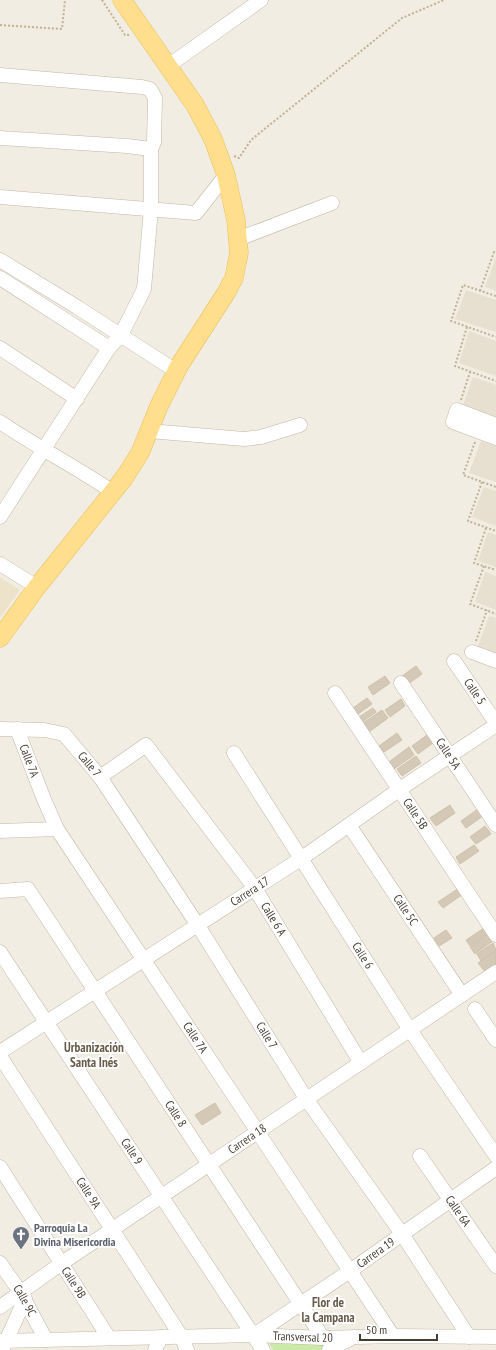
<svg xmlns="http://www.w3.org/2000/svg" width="496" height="1350" font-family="'PT Sans Narrow',sans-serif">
  <rect width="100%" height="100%" fill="#f2ede2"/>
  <g fill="#e7dfcf">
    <path d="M496,257v34l-11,-4z"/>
    <path d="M466,290l30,10v32l-41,-13z"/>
    <path d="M469,331l27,10v35l-37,-13z"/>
    <path d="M473,377l23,8v35l-34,-12z"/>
    <path d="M481,441l15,5v36l-27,-9z"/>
    <path d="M484,487l12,4v35l-24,-9z"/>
    <path d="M488,532l8,3v32l-18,-6z"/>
    <path d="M485,572l11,4v34l-21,-8z"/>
    <path d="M489,616l7,2v38l-19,-7z"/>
  </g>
  <path fill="#ede3ca" d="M0,577l20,13 -20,28z"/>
  <path fill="#cceaa7" d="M269,1343h71l-16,7h-51z"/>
  <g fill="#d4c9b7" stroke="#d0c1a9">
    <path d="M416,666l6,8 -14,10 -6,-8z"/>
    <path d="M385,676l5,7 -17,12 -5,-8z"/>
    <path d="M367,698l5,6 -14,10 -5,-6z"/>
    <path d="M401,699l4,7 -15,11 -5,-7z"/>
    <path d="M373,708l3,4 -14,10 -3,-5z"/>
    <path d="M382,710l6,8 -19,14 -6,-9z"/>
    <path d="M397,733l5,7 -18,12 -5,-6z"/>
    <path d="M427,735l6,8 -15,11 -6,-8z"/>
    <path d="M409,747l5,8 -20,14 -5,-7z"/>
    <path d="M416,756l5,7 -19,13 -5,-7z"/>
    <path d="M450,805l5,8 -19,13 -6,-8z"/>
    <path d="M478,809l5,7 -17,12 -5,-7z"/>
    <path d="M485,826l6,8 -15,10 -6,-7z"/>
    <path d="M474,845l5,6 -19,13 -4,-7z"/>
    <path d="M459,888l4,6 -20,14 -5,-6z"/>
    <path d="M484,928l4,5 -18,13 -4,-6z"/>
    <path d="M446,930l6,8 -13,8 -5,-8z"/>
    <path d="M489,933l5,7 -19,14 -5,-7z"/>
    <path d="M493,943l3,7 -15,11 -4,-7z"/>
    <path d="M496,951v15l-10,7 -8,-10z"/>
    <path d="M215,1103l6,10 -19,12 -7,-10z"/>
  </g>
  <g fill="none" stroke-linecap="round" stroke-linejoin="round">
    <defs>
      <g id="minor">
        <path d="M168,66l93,-66"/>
        <path d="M0,75l142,12 8,2 5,9 -1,44 -3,7 -24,-3 -127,-8"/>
        <path d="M0,197l196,16 30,-38"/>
        <path d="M238,239l94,-36"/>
        <path d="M0,260l77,47 99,64"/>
        <path d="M0,278l109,70 12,-13 23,-46 7,-80v-60"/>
        <path d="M0,348l77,51"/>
        <path d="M0,422c37,25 76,45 113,70"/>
        <path d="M496,425l-39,-15 -4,12 43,16"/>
        <path d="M149,431l95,8 17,-2 39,-12"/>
        <path d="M0,517l109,-169"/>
        <path d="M0,564l37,23"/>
        <path d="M472,652l24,9"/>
        <path id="s1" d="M454,661l42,62"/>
        <path id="s2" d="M401,683l95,142"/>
        <path id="s3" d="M335,693l161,242"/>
        <path id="s4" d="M0,729l44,1 20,4 36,43 97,147 110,176 95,134 67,103"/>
        <path id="s5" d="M17,729l26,68 14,32 336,507"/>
        <path id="s6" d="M234,753l176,277 86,126"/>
        <path id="s7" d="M100,777l46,-32 108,142 107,176"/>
        <path id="s8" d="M349,825l113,170"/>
        <path d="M0,831l57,-2"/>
        <path id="s9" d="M0,891l28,-2 295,449"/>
        <path id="s10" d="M0,952l263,398"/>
        <path d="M475,1009l21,31"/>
        <path id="s11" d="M0,1052l302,-194 98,-69 96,-64"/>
        <path id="s12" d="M0,1056l181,280 6,14"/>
        <path id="s13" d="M420,1156l76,110"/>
        <path id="s14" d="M0,1167l109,171"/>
        <path id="s15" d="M0,1263l21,30 25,47"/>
        <path id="s16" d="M0,1307l62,-44 434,-291"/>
        <path id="s17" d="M254,1335l96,-64 146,-103"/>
        <path id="s18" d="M0,1341l254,-6 69,3 70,-2 103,1"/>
        <path d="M3,1348l22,-49"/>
        <path d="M155,1350l6,-13"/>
        <path d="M329,1350l21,-11"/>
      </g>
      <path id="major" d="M0,638l37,-51 87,-109 16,-25 19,-47 20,-40 47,-73 8,-15 5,-25 -3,-33 -10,-45 -13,-36 -18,-34 -73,-105"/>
    </defs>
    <use href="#minor" stroke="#c1b8a7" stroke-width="15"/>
    <use href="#major" stroke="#ebbf57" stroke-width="19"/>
    <g stroke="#c1b194" stroke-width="2" stroke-dasharray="2 2" stroke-linecap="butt">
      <path d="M102,0l23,35h5"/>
      <path d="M0,25l62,4 3,-29"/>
      <path d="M234,156l5,2 12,-18 151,-122 42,-18"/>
      <path d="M480,291l14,-39 2,1"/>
      <path d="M496,296l-33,-11 -12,36 45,16"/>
      <path d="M467,327l-12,39 41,15"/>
      <path d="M461,400l9,-28"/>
      <path d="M475,442l-12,33 33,12"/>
      <path d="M482,482l-14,39 28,10"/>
      <path d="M486,528l-12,35 22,7"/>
      <path d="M484,566l-14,38 26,10"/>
      <path d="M476,641l11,-31"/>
    </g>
    <use href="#minor" stroke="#fff" stroke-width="14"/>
    <use href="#major" stroke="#ffdf8e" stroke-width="18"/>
  </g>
  <defs>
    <symbol id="church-pin" viewBox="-11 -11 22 30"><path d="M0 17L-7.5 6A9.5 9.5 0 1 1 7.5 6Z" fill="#6b7280" stroke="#fff"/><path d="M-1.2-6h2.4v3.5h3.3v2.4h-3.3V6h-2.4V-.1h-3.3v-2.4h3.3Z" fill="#fff"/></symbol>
  </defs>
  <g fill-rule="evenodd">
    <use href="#church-pin" x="11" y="1225" width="20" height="27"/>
  </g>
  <g text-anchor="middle" stroke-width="4" stroke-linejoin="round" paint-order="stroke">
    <g font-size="12" fill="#443d32" stroke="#fff">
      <text dy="4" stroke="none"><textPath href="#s1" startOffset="37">Calle 5</textPath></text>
      <text dy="4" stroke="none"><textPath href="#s2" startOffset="85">Calle 5A</textPath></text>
      <text dy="4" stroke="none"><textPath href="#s5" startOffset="34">Calle 7A</textPath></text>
      <text dy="4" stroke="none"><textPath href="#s4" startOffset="104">Calle 7</textPath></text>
      <text dy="4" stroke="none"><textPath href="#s3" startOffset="145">Calle 5B</textPath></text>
      <text dy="4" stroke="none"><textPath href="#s11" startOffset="297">Carrera 17</textPath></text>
      <text dy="4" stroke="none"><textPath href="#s8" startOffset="102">Calle 5C</textPath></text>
      <text dy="4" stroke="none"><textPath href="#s7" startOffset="272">Calle 6 A</textPath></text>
      <text dy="4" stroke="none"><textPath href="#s6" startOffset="240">Calle 6</textPath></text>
      <text dy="4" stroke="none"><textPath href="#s4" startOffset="428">Calle 7</textPath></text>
      <text dy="4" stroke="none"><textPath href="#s5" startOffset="358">Calle 7A</textPath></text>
      <text dy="4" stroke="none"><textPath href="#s9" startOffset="297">Calle 8</textPath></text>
      <text dy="4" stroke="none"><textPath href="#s16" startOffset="299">Carrera 18</textPath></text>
      <text dy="4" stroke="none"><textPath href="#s10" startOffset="239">Calle 9</textPath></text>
      <text dy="4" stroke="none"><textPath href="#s12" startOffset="163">Calle 9A</textPath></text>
      <text dy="4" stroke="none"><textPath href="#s13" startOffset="67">Calle 6A</textPath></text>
      <text dy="4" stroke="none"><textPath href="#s17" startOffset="147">Carrera 19</textPath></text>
      <text dy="4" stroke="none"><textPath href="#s14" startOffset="137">Calle 9B</textPath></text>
      <text dy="4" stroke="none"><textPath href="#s15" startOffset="45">Calle 9C</textPath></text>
      <text dy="4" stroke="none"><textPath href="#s18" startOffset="303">Transversal 20</textPath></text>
    </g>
    <g font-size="12" font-weight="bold" fill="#5b616d" stroke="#fff" text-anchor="start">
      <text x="34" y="1232">Parroquia La<tspan x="34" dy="14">Divina Misericordia</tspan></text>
    </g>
    <g font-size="13" font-weight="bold" fill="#675b49" stroke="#fff">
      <text x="94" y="1052">Urbanización<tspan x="94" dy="15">Santa Inés</tspan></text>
      <text x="328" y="1307">Flor de<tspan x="328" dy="15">la Campana</tspan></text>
    </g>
  </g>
  <path d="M360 1334v6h77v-6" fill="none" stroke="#443d32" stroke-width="2"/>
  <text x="366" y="1334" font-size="12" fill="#443d32" stroke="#ffffff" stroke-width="3" paint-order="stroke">50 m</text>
</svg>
